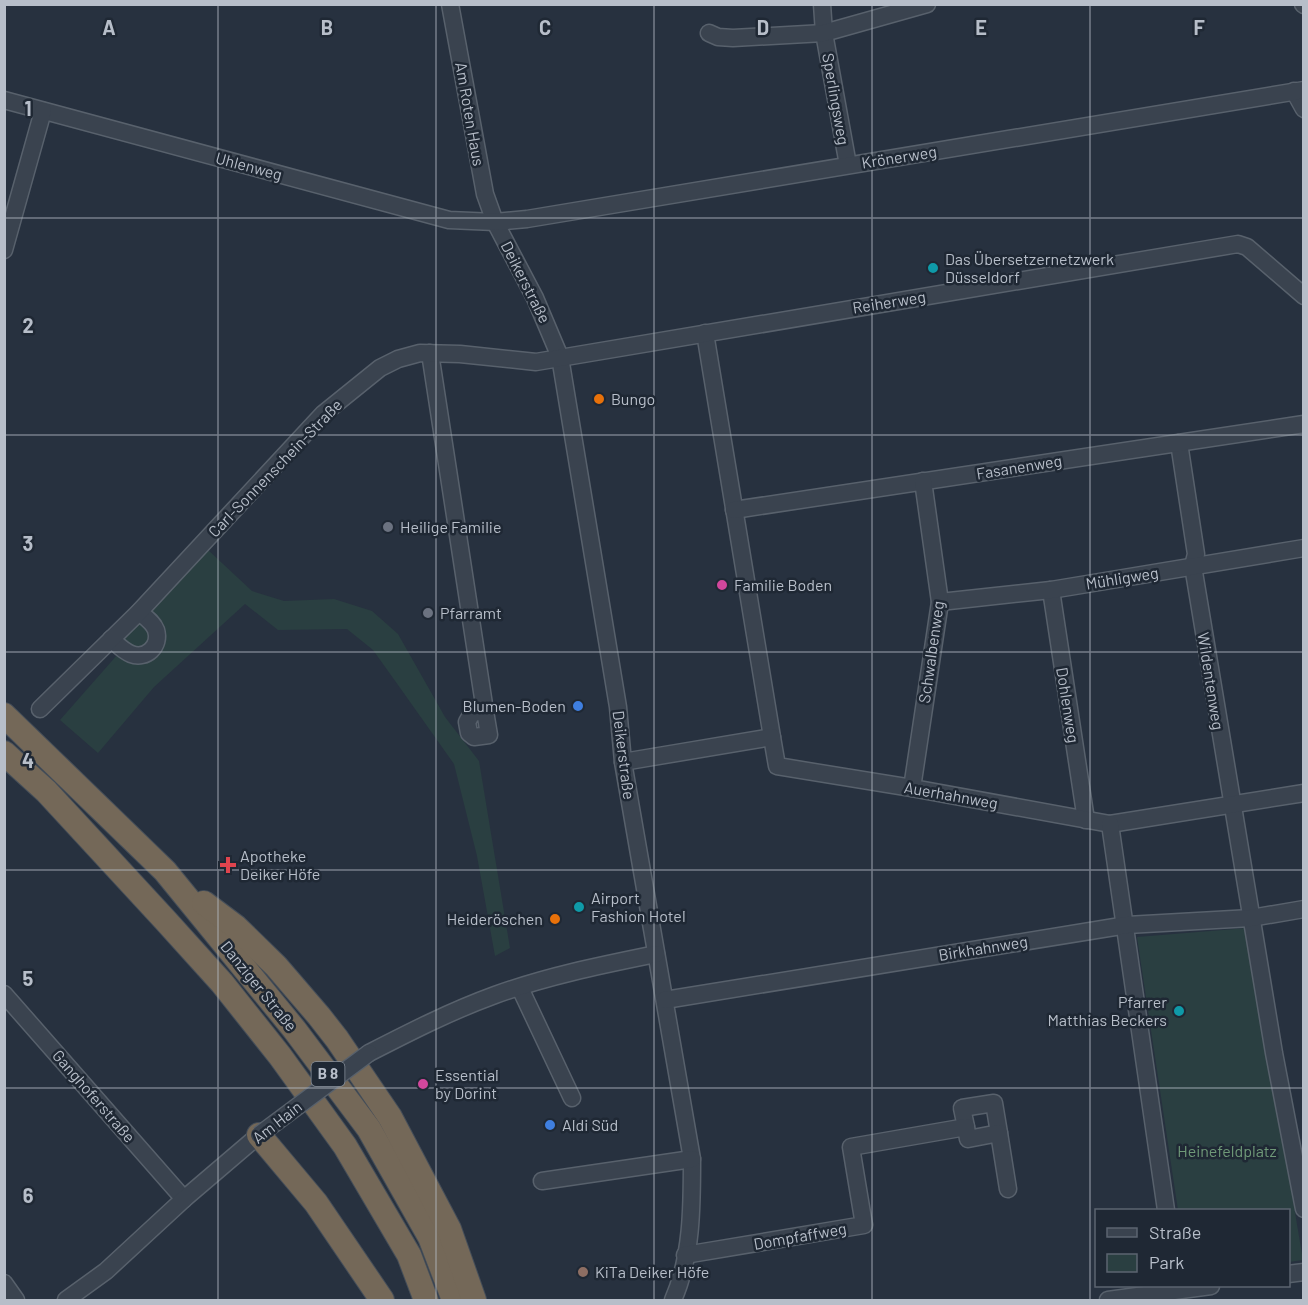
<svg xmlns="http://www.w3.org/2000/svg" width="1308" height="1305" font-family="Barlow,sans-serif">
  <rect width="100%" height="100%" fill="#27313f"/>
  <g fill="#2a3f41">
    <path d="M207,549l45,42 32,10 50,-2 38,12 26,23 47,83 34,44 31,187 -15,8 -18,-100 -23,-92 -56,-79 -25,-35 -26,-21 -69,1 -33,-26 -91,83 -56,66 -38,-33 58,-66 -4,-5z"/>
    <path d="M1247,928l56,332 -14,2 -1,-52h-110l-41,-273z"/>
  </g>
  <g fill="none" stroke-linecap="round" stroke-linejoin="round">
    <defs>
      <g id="minor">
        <path d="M450,4l35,190 10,28 40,76 25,59 58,350 5,55 69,397c0,47 0,98 -19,141"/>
        <path d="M822,4l2,29 24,132"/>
        <path d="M1303,4l1,1"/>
        <path d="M709,33l9,4 15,1 91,-5 103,-29"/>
        <path d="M1294,91l10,18"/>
        <path d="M4,100l445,120 46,2 32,-3 777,-129"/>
        <path d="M4,250l39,-139"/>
        <path d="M705,333l67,404"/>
        <path d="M430,353l55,358 -13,2 -5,9 2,11 5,4 15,-2 -4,-24"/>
        <path d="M1179,443l17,111 -3,12 81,487 30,156"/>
        <path d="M734,510l570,-86"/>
        <path d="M1051,590l35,230"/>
        <path d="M940,602l111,-12 253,-42"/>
        <path d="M111,639c6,5 12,12 20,15 15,6 30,-8 25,-24 -3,-8 -11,-13 -17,-18"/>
        <path d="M40,709l99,-97 184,-198 57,-46 18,-9 22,-6 40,1 76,8 702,-118 9,3 57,49"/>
        <path d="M623,762l149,-25 5,29 135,22 198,36 194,-31"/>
        <path d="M912,788l28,-186 -17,-121"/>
        <path d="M1110,824l56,386"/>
        <path d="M520,988l52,110"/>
        <path d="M4,994l180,205"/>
        <path d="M665,1000l462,-75 124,-7 53,-9"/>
        <path d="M369,1053c41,-21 82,-42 126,-58 52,-19 107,-30 161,-41"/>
        <path d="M966,1127l-4,-19 32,-5 5,30"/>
        <path d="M542,1181l150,-22"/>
        <path d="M685,1255l179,-30 -13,-78 115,-20 2,12 31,-6 9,56"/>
        <path d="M1288,1274l16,-2"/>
        <path d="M4,1283l12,17"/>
        <path d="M66,1300l40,-29 78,-72 75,-64"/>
        <path d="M1108,1300l103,-14"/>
      </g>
      <g id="highway">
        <path d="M4,715l161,156 129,158 75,100 61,108 24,63"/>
        <path d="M4,753l42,38 120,130 56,62 58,73 65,90 64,109 17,45"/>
        <path d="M204,903l32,24 40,39 43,50 18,23 53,78 59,112 25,71"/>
        <path d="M259,1135l57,68 66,97"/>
      </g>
    </defs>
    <use href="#minor" stroke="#58616c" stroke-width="19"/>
    <use href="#highway" stroke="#454e59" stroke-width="26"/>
    <use href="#minor" stroke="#3a434f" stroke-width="16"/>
    <use href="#highway" stroke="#746858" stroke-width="24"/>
    <defs>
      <path id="minor-bridge" d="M259,1135l110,-82"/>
    </defs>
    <use href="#minor-bridge" stroke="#58616c" stroke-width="19" stroke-linecap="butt"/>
    <use href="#minor-bridge" stroke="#3a434f" stroke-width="16"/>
  </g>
  <path fill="none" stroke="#b7bec9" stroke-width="1.5" stroke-opacity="0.55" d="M218,4v1296M436,4v1296M654,4v1296M872,4v1296M1090,4v1296M4,218h1300M4,435h1300M4,652h1300M4,870h1300M4,1088h1300"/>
  <g fill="#0f9aa8" stroke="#1f2834" stroke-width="2">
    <circle cx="933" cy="268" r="6"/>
    <circle cx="579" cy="907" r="6"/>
    <circle cx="1179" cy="1011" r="6"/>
  </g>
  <g fill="#e8710a" stroke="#1f2834" stroke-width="2">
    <circle cx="599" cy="399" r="6"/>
    <circle cx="555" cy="919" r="6"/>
  </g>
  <g fill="#6b7280" stroke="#1f2834" stroke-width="2">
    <circle cx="388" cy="527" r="6"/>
    <circle cx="428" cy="613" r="6"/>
  </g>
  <g fill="#d1479c" stroke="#1f2834" stroke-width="2">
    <circle cx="722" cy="585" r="6"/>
    <circle cx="423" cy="1084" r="6"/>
  </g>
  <g fill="#3f7fe0" stroke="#1f2834" stroke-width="2">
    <circle cx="578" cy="706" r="6"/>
    <circle cx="550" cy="1125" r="6"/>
  </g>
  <path fill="#e0444e" stroke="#1f2834" stroke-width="2" d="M225 856h6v6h6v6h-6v6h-6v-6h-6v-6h6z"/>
  <circle fill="#8d6e63" stroke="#1f2834" stroke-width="2" cx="583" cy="1272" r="6"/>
  <g text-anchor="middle" stroke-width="5" stroke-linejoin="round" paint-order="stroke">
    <rect fill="#1f2834" stroke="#89919c" stroke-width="1.5" x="311.5" y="1062" width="33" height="24" rx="4.5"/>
    <g font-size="15" font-weight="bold" fill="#b7bec9">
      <text x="328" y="1079">B 8</text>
    </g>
    <g font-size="16" fill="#b7bec9" stroke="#1f2834">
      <text transform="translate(836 99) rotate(80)" y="6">Sperlingsweg</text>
      <text transform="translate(470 114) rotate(80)" y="6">Am Roten Haus</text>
      <text transform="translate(899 157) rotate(-9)" y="6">Krönerweg</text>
      <text transform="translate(249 166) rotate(15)" y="6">Uhlenweg</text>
      <text transform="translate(526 282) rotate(63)" y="6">Deikerstraße</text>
      <text transform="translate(889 302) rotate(-9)" y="6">Reiherweg</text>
      <text transform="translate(1019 467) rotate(-9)" y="6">Fasanenweg</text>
      <text transform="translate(275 468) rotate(-46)" y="6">Carl-Sonnenschein-Straße</text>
      <text transform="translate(1122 578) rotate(-9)" y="6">Mühligweg</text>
      <text transform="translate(931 652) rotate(-82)" y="6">Schwalbenweg</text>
      <text transform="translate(1211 681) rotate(81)" y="6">Wildentenweg</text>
      <text transform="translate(1068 705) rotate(81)" y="6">Dohlenweg</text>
      <text transform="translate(624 755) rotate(83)" y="6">Deikerstraße</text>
      <text transform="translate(951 795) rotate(10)" y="6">Auerhahnweg</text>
      <text transform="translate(983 948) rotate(-9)" y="6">Birkhahnweg</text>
      <text transform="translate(259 986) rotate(51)" y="6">Danziger Straße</text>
      <text transform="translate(94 1096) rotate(49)" y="6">Ganghoferstraße</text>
      <text transform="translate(277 1122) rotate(-38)" y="6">Am Hain</text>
      <text transform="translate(800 1236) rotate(-10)" y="6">Dompfaffweg</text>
    </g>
    <g font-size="16" fill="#b7bec9" stroke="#1f2834" text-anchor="start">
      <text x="945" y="265">Das Übersetzernetzwerk<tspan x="945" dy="18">Düsseldorf</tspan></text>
      <text x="611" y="405">Bungo</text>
      <text x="400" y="533">Heilige Familie</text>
      <text x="734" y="591">Familie Boden</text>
      <text x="440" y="619">Pfarramt</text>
      <text x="566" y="712" text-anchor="end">Blumen-Boden</text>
      <text x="240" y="862">Apotheke<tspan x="240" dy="18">Deiker Höfe</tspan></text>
      <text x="591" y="904">Airport<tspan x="591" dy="18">Fashion Hotel</tspan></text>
      <text x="543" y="925" text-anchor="end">Heideröschen</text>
      <text x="1167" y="1008" text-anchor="end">Pfarrer<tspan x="1167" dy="18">Matthias Beckers</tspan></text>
      <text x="435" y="1081">Essential<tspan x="435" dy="18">by Dorint</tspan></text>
      <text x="562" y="1131">Aldi Süd</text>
      <text x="595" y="1278">KiTa Deiker Höfe</text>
    </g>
    <g font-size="16" fill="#6f9978" stroke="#1f2834">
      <text x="1227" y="1157">Heinefeldplatz</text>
    </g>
  </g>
  <g font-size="20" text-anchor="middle" font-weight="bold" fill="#b7bec9" stroke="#1f2834" stroke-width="5" stroke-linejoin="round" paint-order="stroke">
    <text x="109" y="35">A</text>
    <text x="327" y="35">B</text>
    <text x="545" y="35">C</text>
    <text x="763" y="35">D</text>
    <text x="981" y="35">E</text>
    <text x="1199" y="35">F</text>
    <text x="28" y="116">1</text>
    <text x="28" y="333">2</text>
    <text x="28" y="551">3</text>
    <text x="28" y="768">4</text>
    <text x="28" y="986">5</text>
    <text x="28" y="1203">6</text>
  </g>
  <rect width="1308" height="1305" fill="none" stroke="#b7bec9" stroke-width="12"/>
  <rect x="1095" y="1209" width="195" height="78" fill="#1f2834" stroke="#5c6470" stroke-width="1.5"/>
  <rect x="1107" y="1228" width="30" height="9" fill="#3a434f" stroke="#5c6470" stroke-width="1.5"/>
  <text x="1149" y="1239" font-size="18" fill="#b7bec9">Straße</text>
  <rect x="1107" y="1254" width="30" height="18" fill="#2a3f41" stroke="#5c6470" stroke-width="1.5"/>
  <text x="1149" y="1269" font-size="18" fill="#b7bec9">Park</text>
</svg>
